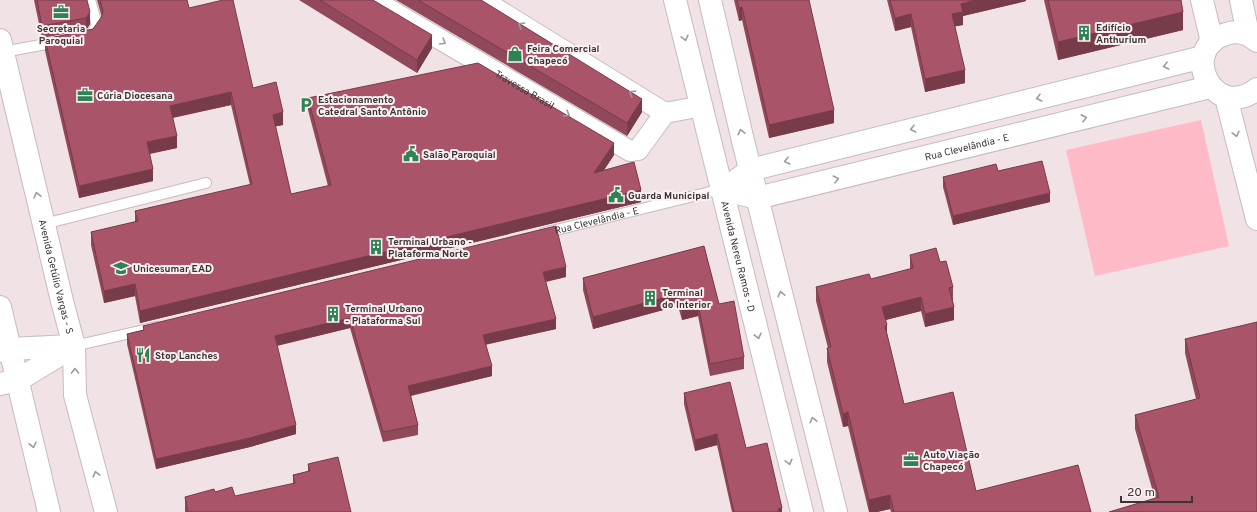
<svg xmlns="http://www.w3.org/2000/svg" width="1257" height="512" font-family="Overpass,sans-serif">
  <rect width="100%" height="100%" fill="#f0e2e5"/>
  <path fill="#ffbac8" d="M1201,120l28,126 -134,30 -29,-126z"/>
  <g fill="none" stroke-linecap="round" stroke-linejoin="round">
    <defs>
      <g id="service">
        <path d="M90,35l7,-10 -7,-25"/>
        <path d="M3,52l54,-10"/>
        <path d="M44,224l162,-41"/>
        <path id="s1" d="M544,233l178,-44"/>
        <path d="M74,346l83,-19"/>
      </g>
      <g id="minor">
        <path id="s2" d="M373,0l257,151 8,-1 27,-37"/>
        <path d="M482,0l183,113 37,-7"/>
      </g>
      <g id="tertiary">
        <path id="s3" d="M675,0l127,512"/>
        <path d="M710,0l33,141 93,371"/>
        <path d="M1202,0l10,42"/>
        <path d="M1241,0l7,34"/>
        <path id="s4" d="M0,40l62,261 12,45 1,49 31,117"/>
        <path d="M1257,41c-9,-8 -20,-11 -31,-7 -49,15 -12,89 31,55"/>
        <path d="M1226,97l31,122"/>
        <path d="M738,179l12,-9 453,-113"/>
        <path id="s5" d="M722,189l35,9 453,-111"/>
        <path d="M0,307l49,205"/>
        <path d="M0,351l10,-2 61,-3"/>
        <path d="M0,384l18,-4 56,-34"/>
      </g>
    </defs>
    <use href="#service" stroke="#c8bbbe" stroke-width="12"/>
    <use href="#minor" stroke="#c8bbbe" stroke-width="22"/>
    <use href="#tertiary" stroke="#c8bbbe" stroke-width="24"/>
    <use href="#service" stroke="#fff" stroke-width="10"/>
    <use href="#minor" stroke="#fff" stroke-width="20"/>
    <use href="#tertiary" stroke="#fff" stroke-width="22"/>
  </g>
  <g fill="#92485b">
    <path d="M34,0h53l3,24 -4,6 -44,8z"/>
    <path d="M97,0h90l2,8 64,80 30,37 -8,1 16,68 37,-8 -20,-76v-12l306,57 -10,15 37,32 -501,121 -5,-27 -31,7 -13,-58v-13l44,-10v-11l115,-26 -19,-80 -58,13 4,30 -27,6 3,27 -74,17 -34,-147v-12l48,-10 9,-11z"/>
    <path d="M299,0h74l59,48 -15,25z"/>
    <path d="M396,0h85l161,112 -15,24z"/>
    <path d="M734,0h75l25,123 -65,15 -27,-118 -3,1z"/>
    <path d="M887,0h139v1l-63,15v9l-8,1 10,57 -40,9 -14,-65 -16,4z"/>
    <path d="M1044,0h137l2,30 -125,30z"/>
    <path d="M998,171l52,31 -97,23 -10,-38v-10z"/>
    <path d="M704,246l15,58 25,53v12l-34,7 -12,-60 -16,4 -4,-14 -85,23 -10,-39v-12z"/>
    <path d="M910,255l30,7 13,25v14l1,19 -29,7 -4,-16 -36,9 2,14 17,70 72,87 115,21h-200l-1,-3 -13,3h-8l-21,-86 -5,1 -16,-65v-14h1l-12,-47v-14l55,-8 39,-10z"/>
    <path d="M566,277l-20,5 10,47 -71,16 7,31 -81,20 7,29v10l-35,7 -33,-114 -73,18 19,88 -46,13 -94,22 -29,-125v-10l16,-4v-4z"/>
    <path d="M1185,339l72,173 -102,-13 -20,-70v-14l61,-16 -11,-46z"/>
    <path d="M684,393l62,55 36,64h-50l-15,-67 -22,6 -11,-47z"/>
    <path d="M308,464l43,48h-166v-15l30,-5 20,4 58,-12v-9l15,-4z"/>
  </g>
  <g fill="#773b4a">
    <path d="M976,0h50v1l-63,15v9l-11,2v-13l9,-10z"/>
    <path d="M742,7v13l-3,1v-13z"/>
    <path d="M90,12v12l-4,6v-12z"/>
    <path d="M1183,12v18l-125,30v-18z"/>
    <path d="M911,14v13l-16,4v-13z"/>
    <path d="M432,35v13l-15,25v-13z"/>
    <path d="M965,70v13l-40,9v-13z"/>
    <path d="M231,92v13l-61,13v-12z"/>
    <path d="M642,99v13l-15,24v-13z"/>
    <path d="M834,110v13l-65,15v-13z"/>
    <path d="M283,112v13l-10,2v-12z"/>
    <path d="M177,136v12l-30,6v-12z"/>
    <path d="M614,143v12l-20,30v-12z"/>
    <path d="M153,169v12l-74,17v-12z"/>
    <path d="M641,190v12l-501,121v-12z"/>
    <path d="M1050,193v9l-97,23v-9z"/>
    <path d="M566,267v10l-23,5v-10z"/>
    <path d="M135,284v12l-31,7v-12z"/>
    <path d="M678,294v12l-85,23v-12z"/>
    <path d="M921,297v14l-39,10v-14z"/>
    <path d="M698,304v12l-16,4v-12z"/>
    <path d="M954,307v13l-29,7v-13z"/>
    <path d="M350,318v10l-75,18v-10z"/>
    <path d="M556,319v10l-73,16v-10z"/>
    <path d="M887,325v14l-2,-13z"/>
    <path d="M492,366v10l-84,20v-10z"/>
    <path d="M848,412v14l-5,1v-13z"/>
    <path d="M296,425v9l-46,13 -94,22v-10z"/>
    <path d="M717,434v11l-22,6v-11z"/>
    <path d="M890,495v14l-13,3h-8v-12z"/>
    <path d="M782,508v4h-4v-3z"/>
  </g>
  <g fill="#aa546a" stroke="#773b4a">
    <path d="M37,0h50l3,12 -4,6 -44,8z"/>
    <path d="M100,0h87l2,8 34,-8h10l20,88 23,-6 7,30 -10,3 18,79 40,-9 -23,-87 170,-35 136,80 -20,30 40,-11 7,28 -501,121 -5,-27 -31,7 -13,-59 47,-11 -3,-10 117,-27 -21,-92 -61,14 7,30 -30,6 6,27 -74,17 -34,-147 48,-10 9,-13 1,-5z"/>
    <path d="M320,0h53l59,35 -15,25z"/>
    <path d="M418,0h63l161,99 -15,24z"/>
    <path d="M737,0h72l25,110 -65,15 -27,-118 -3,1z"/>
    <path d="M890,0h86l-15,4 2,8 -11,2 13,56 -40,9 -14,-65 -16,4z"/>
    <path d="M1048,0h133l2,12 -125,30z"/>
    <path d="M1042,161l8,32 -97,23 -10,-39 53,-13 2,7z"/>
    <path d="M556,226l10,41 -23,5 13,47 -73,16 9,31 -84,20 10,39 -35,7 -33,-114 -75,18 21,89 -46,13 -94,21 -29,-125 17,-4 -1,-4z"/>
    <path d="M704,246l15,58 15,-3 10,56 -34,7 -12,-60 -16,4 -4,-14 -85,23 -10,-39z"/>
    <path d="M936,248l4,14 6,-1 7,26 -4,1 5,19 -29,7 -4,-17 -39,10 5,18 -2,1 19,78 49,-12 23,99 102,-26 13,47h-197l-4,-17 -21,5 -21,-88 -5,2 -16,-66 4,-1 -15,-60 53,-13 2,5 42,-11 -3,-13z"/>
    <path d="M1257,322v190h-148l50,-15 -24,-82 65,-17 -15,-59z"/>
    <path d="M730,382l16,66 21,-5 15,65 -4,1 1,3h-45l-17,-78 -22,6 -11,-47z"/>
    <path d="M338,457l13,55h-163l-3,-15 29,-8 1,3 17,-5 3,9 60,-13 -2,-8 17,-4 -2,-7z"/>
  </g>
  <defs><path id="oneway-chevron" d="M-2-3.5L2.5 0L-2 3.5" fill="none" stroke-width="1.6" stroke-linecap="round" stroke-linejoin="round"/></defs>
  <g stroke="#9c9a9a">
    <use href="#oneway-chevron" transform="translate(521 25) rotate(-148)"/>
    <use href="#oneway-chevron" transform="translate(685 38) rotate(76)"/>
    <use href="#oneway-chevron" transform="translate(443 42) rotate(31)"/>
    <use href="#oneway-chevron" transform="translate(1166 66) rotate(166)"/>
    <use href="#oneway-chevron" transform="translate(632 93) rotate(-148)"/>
    <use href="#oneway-chevron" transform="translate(1039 98) rotate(166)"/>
    <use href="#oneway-chevron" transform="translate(567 114) rotate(30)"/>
    <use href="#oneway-chevron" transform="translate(1084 118) rotate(-14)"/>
    <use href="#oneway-chevron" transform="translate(913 129) rotate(166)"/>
    <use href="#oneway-chevron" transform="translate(741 132) rotate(-103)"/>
    <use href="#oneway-chevron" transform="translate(1236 134) rotate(76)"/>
    <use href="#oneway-chevron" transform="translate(787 161) rotate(166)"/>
    <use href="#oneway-chevron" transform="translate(836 179) rotate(-14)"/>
    <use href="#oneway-chevron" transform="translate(37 195) rotate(-103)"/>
    <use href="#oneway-chevron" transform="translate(781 294) rotate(-104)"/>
    <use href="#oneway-chevron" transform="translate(758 336) rotate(76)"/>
    <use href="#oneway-chevron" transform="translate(75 371) rotate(-91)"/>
    <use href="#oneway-chevron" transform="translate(813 420) rotate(-104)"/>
    <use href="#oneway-chevron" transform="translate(33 445) rotate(77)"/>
    <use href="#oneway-chevron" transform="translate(789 462) rotate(76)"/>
    <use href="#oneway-chevron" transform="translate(96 474) rotate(-105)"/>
  </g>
  <defs>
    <symbol id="office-bare" viewBox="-9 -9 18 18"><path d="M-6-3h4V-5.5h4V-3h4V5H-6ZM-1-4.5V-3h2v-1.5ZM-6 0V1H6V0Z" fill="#2f8253" stroke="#fdf0f2" stroke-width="2.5" paint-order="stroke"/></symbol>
    <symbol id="building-bare" viewBox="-9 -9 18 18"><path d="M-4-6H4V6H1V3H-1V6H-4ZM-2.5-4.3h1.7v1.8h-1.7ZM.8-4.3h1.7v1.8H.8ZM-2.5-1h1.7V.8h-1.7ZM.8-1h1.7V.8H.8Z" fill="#2f8253" stroke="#fdf0f2" stroke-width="2.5" paint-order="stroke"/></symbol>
    <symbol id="shop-bare" viewBox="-9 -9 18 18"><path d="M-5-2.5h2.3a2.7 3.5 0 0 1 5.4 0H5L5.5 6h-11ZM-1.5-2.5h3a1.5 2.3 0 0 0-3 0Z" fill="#2f8253" stroke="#fdf0f2" stroke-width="2.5" paint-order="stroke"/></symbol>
    <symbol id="parking-bare" viewBox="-9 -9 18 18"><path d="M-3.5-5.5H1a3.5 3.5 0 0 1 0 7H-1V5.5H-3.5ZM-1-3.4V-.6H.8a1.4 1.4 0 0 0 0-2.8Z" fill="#2f8253" stroke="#fdf0f2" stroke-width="2.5" paint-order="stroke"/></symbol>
    <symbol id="civic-bare" viewBox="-9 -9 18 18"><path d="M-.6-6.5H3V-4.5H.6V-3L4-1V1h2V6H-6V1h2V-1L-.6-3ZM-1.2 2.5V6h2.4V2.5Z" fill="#2f8253" stroke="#fdf0f2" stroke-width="2.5" paint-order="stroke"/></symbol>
    <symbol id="university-bare" viewBox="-9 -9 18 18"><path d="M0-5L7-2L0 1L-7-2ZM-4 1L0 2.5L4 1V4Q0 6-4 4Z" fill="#2f8253" stroke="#fdf0f2" stroke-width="2.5" paint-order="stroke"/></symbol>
    <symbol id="restaurant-bare" viewBox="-9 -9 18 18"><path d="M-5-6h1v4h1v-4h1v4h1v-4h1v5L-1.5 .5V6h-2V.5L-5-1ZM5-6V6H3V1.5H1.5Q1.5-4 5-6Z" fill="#2f8253" stroke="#fdf0f2" stroke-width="2.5" paint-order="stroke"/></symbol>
  </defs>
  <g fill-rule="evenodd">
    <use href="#office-bare" x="50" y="1" width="22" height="22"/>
    <use href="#building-bare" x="1073" y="22" width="22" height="22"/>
    <use href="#shop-bare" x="504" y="43" width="22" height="22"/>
    <use href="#office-bare" x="74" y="84" width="22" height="22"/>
    <use href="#parking-bare" x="295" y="94" width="22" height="22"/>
    <use href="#civic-bare" x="400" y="143" width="22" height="22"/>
    <use href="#civic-bare" x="605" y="184" width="22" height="22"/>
    <use href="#building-bare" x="365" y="236" width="22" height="22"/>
    <use href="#university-bare" x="110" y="257" width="22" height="22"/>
    <use href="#building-bare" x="639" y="287" width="22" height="22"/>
    <use href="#building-bare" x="322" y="303" width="22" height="22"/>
    <use href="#restaurant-bare" x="132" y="344" width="22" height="22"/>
    <use href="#office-bare" x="900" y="449" width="22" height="22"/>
  </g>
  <g text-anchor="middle" stroke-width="4" stroke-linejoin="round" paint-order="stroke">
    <g font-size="10" font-weight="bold" fill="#3a3535" stroke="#fdf0f2" text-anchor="start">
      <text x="1096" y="31">Edifício<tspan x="1096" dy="12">Anthurium</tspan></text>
      <text x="61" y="32" text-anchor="middle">Secretaria<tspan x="61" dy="12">Paroquial</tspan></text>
      <text x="527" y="52">Feira Comercial<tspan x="527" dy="12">Chapecó</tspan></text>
      <text x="97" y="99">Cúria Diocesana</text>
      <text x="318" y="103">Estacionamento<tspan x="318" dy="12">Catedral Santo Antônio</tspan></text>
      <text x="423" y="158">Salão Paroquial</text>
      <text x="628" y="199">Guarda Municipal</text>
      <text x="388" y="245">Terminal Urbano -<tspan x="388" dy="12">Plataforma Norte</tspan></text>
      <text x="133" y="272">Unicesumar EAD</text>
      <text x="662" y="296">Terminal<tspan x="662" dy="12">do Interior</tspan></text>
      <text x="345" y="312">Terminal Urbano<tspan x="345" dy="12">- Plataforma Sul</tspan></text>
      <text x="155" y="359">Stop Lanches</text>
      <text x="923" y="458">Auto Viação<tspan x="923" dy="12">Chapecó</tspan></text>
    </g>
    <g font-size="10" fill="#3a3535" stroke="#fdf0f2">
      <text dy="4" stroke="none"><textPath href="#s2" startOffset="176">Travessa Brasil</textPath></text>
      <text dy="4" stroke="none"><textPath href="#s5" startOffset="252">Rua Clevelândia - E</textPath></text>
      <text dy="4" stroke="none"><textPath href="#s1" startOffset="54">Rua Clevelândia - E</textPath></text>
      <text dy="4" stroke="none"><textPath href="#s3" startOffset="264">Avenida Nereu Ramos - D</textPath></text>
      <text dy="4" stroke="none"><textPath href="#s4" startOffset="243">Avenida Getúlio Vargas - S</textPath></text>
    </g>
  </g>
  <path d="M1121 496v6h71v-6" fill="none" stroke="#3a3535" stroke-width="2"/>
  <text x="1127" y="496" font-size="12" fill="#3a3535" stroke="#fdf0f2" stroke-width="3" paint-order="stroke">20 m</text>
</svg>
